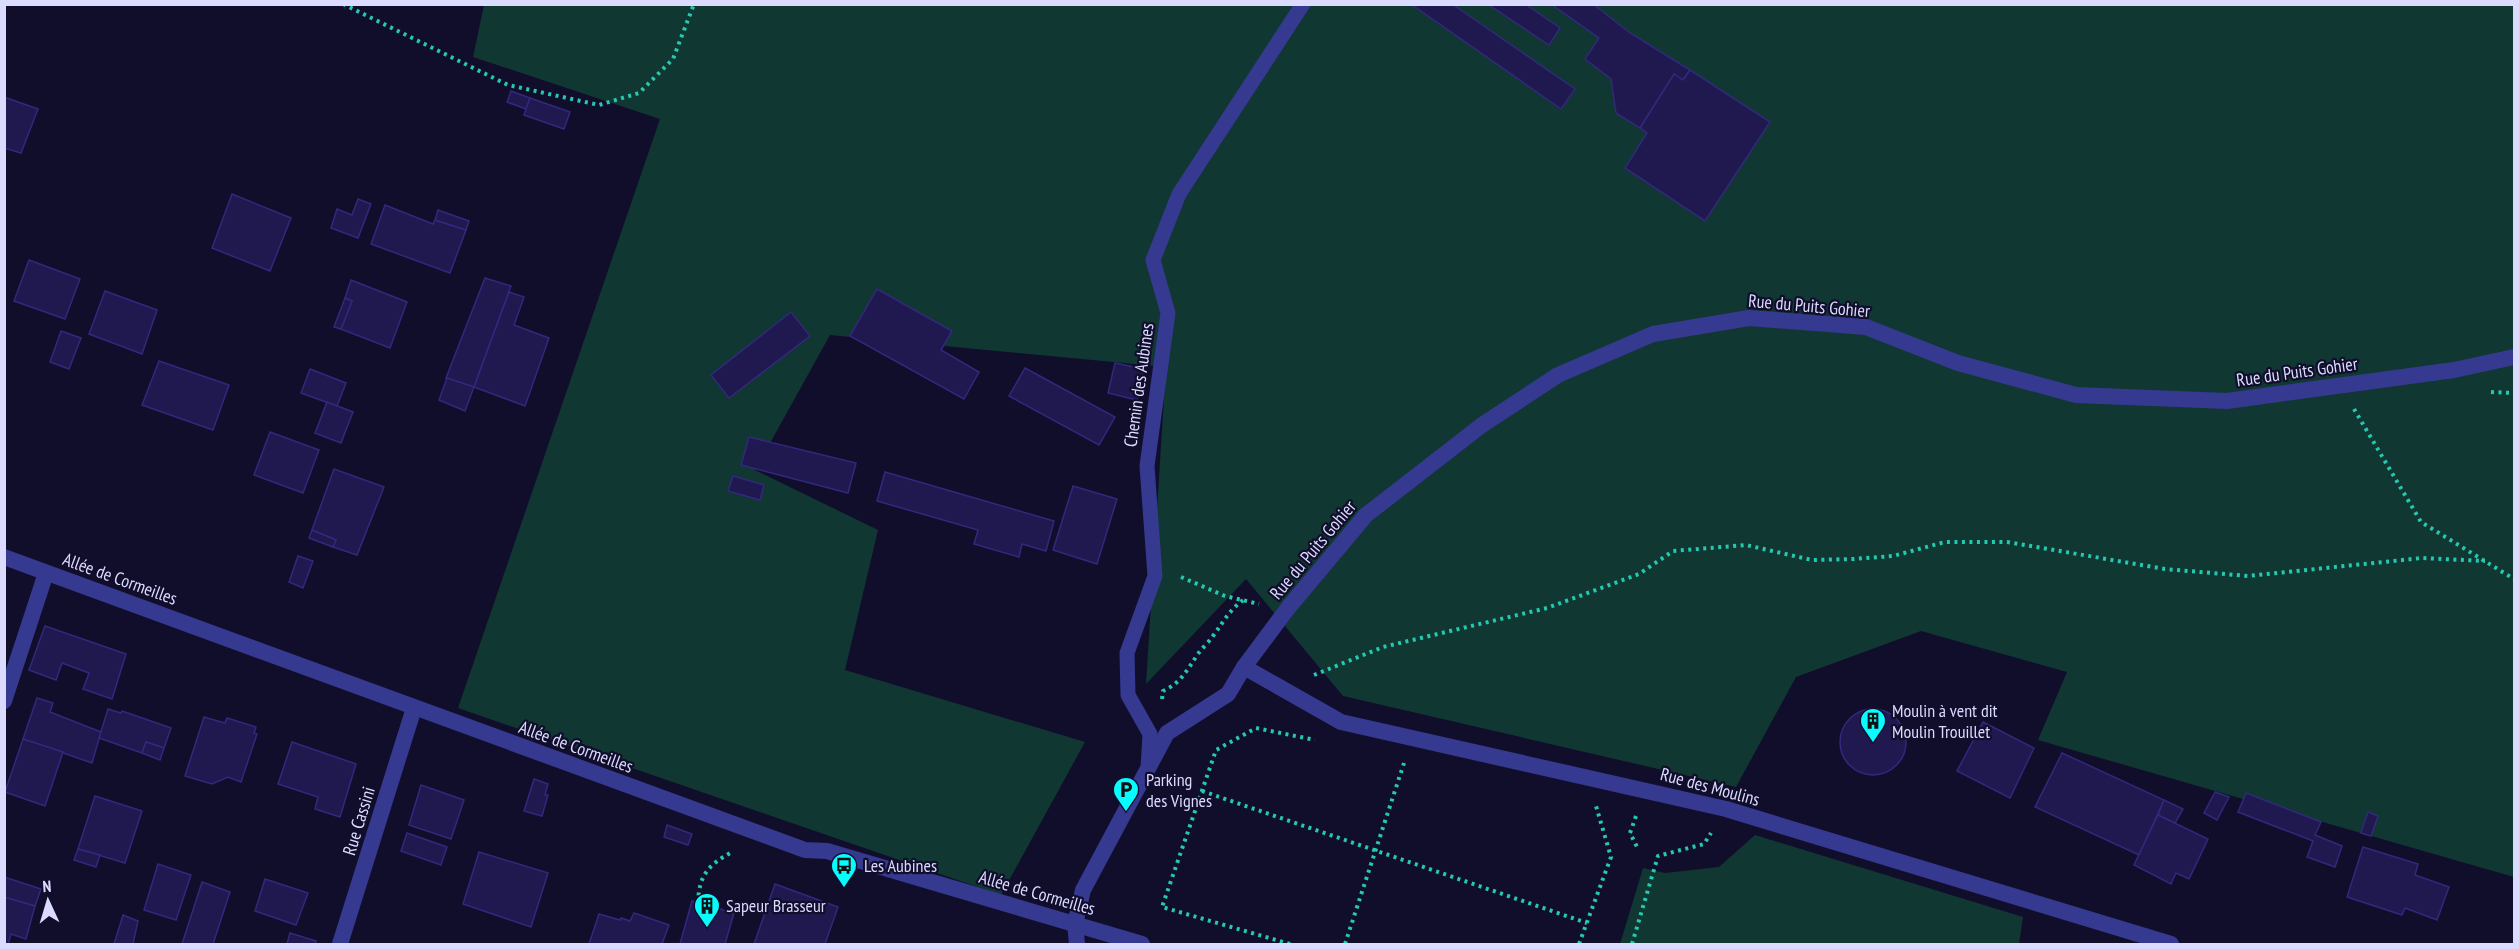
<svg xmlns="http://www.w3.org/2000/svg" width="2519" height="949" font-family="'PT Sans Narrow',sans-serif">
  <rect width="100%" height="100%" fill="#110e2c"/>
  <g fill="#113732">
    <path d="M484,5h2030v872l-476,-137 29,-68 -146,-41 -125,46 -60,110 -393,-91 -97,-117 -100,105 20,-317 -336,-32 -75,135 123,60 -33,140 240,72 -84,153 -543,-187 202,-589 -187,-62z"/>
    <path d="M1755,835l268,82 -4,27h-399l23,-76 22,5 54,-6z"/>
  </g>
  <g fill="#1f194f" stroke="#32287d" stroke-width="1.5">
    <path d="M1411,4h41l123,85 -14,20z"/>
    <path d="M1525,4l35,24 -11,17 -60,-40z"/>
    <path d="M1551,4h42l37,29 60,37 -7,10 -9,-6 -34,54 -24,-15 -5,-34 -26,-20 14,-21z"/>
    <path d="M1690,70l80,52 -65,99 -80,-53 22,-35 -7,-5 34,-54 9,6z"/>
    <path d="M511,91l19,7 -4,11 -19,-7z"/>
    <path d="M4,97l34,12 -17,44 -17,-5z"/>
    <path d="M530,98l40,14 -6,17 -40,-14z"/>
    <path d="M232,194l59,24 -21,53 -58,-23z"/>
    <path d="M358,199l13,5 -13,34 -27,-10 6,-19 15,6z"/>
    <path d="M385,205l48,19 2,-4 31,10 -16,43 -79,-29z"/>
    <path d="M438,210l31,11 -3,9 -31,-10z"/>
    <path d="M29,260l51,19 -15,40 -51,-18z"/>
    <path d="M485,278l26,8 -37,101 -28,-9z"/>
    <path d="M351,280l56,22 -17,46 -49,-19 11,-28 -7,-3z"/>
    <path d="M877,289l75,42 -11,19 38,22 -15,27 -114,-63z"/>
    <path d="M105,291l52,19 -15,44 -53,-20z"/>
    <path d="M509,292l15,5 -10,28 35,13 -24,68 -51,-19z"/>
    <path d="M345,298l7,3 -11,28 -7,-2z"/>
    <path d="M791,312l19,24 -81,62 -18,-23z"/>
    <path d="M61,331l20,7 -12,31 -19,-7z"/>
    <path d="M159,361l70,24 -16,45 -71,-25z"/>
    <path d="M1115,363l29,6 -7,31 -29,-7z"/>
    <path d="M1025,368l90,49 -16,28 -90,-49z"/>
    <path d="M310,369l36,14 -9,23 -36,-13z"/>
    <path d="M447,378l27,9 -9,24 -26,-11z"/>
    <path d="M327,402l26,10 -12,31 -26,-10z"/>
    <path d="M270,432l49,18 -16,43 -49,-18z"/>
    <path d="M749,437l107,26 -8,30 -107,-28z"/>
    <path d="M334,469l50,18 -27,68 -24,-8 3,-7 -24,-10z"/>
    <path d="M885,472l169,49 -8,30 -24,-7 -3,13 -45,-13 4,-14 -101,-29z"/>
    <path d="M733,476l31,9 -4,15 -32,-9z"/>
    <path d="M1073,486l44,13 -20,65 -44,-14z"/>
    <path d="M312,530l24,10 -3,7 -24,-9z"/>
    <path d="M298,556l15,5 -10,27 -14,-6z"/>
    <path d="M45,626l81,28 -14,45 -29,-10 6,-16 -27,-10 -6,17 -27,-10z"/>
    <path d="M37,698l16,5 -3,9 51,20 -9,31 -69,-24z"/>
    <path d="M108,709l13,4 1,-2 49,17 -7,20 -18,-6 -4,11 -43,-15z"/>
    <circle cx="1873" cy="742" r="33"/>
    <path d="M204,717l21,6 2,-5 29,9 -2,6 3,1 -16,48 -13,-5 -16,7 -27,-8z"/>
    <path d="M1983,722l51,26 -24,50 -53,-27z"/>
    <path d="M23,739l40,13 -18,54 -40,-14z"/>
    <path d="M146,742l18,6 -4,12 -18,-7z"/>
    <path d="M292,742l64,22 -16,53 -25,-8 3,-12 -40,-13z"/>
    <path d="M2062,753l102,47 -25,55 -104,-48z"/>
    <path d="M534,779l14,5 -3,11h3l-6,21 -18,-5z"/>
    <path d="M421,785l43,15 -13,39 -42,-14z"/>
    <path d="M2215,792l14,5 -12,23 -13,-7z"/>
    <path d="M2246,793l75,29 -6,13 27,11 -7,21 -28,-10 6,-16 -75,-29z"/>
    <path d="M95,796l47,15 -17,52 -47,-14z"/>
    <path d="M2164,800l19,9 -8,14 -17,-8z"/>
    <path d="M2368,812l10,4 -7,20 -10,-3z"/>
    <path d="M2158,815l50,24 -19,40 -13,-6 -5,11 -37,-19z"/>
    <path d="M667,825l25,9 -4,11 -24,-8z"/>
    <path d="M407,833l40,14 -6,18 -40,-14z"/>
    <path d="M2363,847l55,17 -3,11 34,12 -12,33 -32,-12 -3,7 -55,-18z"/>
    <path d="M78,849l22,6 -4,12 -22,-7z"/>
    <path d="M479,852l69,21 -17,54 -68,-23z"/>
    <path d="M158,864l33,11 -15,45 -32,-10z"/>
    <path d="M4,877l37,12 -6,17 -31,-9z"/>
    <path d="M265,879l43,14 -12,32 -41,-14z"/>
    <path d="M202,882l28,10 -17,52h-31z"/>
    <path d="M775,884l63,23 -13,37h-71z"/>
    <path d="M4,897l31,9 -9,33 -15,-5 -3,10h-4z"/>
    <path d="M692,901l42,12 -9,31h-45z"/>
    <path d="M634,913l35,12 -7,19h-73l10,-30 21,6 1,-2 9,3z"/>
    <path d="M123,915l15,6 -5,23h-19z"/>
    <path d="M290,933l26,8 -1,3h-28z"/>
  </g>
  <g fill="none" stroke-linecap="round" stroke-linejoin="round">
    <g stroke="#24c9b1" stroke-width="4" stroke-dasharray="3 4.5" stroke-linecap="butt">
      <path d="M343,4l165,81 91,20 40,-12 34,-34 21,-55"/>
      <path d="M2491,392l23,1"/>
      <path d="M2354,409l67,113 93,57"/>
      <path d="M1181,577l44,19 34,8"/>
      <path d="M1314,675l69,-28 164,-39 92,-34 34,-23 73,-6 66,15 41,-1 40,-3 52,-14h62l158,27 83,7 174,-18 63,3"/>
      <path d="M1162,699l1,-8c18,-8 24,-21 35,-37 4,-6 11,-12 15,-18 11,-15 15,-24 30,-36"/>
      <path d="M1202,791l385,132"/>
      <path d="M1636,816l-6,17 8,16"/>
      <path d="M698,903c1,-28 10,-38 34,-51"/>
      <path d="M1290,944l-128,-37 54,-157 40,-22 59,12"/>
      <path d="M1345,944l59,-181"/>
      <path d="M1579,944l32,-87 -15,-51"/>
      <path d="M1632,944l26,-88 46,-12 7,-11"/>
    </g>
    <path stroke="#353990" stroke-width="15" d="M1148,768l2,-34 -22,-39 -1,-42 28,-77 -8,-110 21,-153 -15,-53 26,-66 124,-190"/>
    <g stroke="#353990" stroke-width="16">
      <path d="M4,557l801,293 22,1 315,93"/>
      <path d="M1244,667l97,55 385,87 445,135"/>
      <path d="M4,701l42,-128"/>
      <path d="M340,944l74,-236"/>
      <path d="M1077,944l-2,-20 8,-34 84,-157 61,-39 16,-27 44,-59 78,-93 116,-90 76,-50 95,-41 96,-16 117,9 92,36 118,32 151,6 227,-31 60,-13"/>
    </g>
  </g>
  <defs>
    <symbol id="building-pin" viewBox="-11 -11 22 30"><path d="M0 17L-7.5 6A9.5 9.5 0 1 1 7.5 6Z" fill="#06fcff" stroke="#110e2c"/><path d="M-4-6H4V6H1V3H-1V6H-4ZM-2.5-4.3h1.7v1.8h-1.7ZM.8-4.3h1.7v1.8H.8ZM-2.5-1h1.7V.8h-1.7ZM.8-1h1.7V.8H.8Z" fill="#111"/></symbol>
    <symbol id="parking-pin" viewBox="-11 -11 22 30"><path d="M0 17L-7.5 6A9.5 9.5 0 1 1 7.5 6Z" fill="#06fcff" stroke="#110e2c"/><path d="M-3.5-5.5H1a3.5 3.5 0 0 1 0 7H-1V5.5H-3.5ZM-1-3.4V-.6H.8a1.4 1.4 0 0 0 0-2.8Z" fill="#111"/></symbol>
    <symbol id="bus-pin" viewBox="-11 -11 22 30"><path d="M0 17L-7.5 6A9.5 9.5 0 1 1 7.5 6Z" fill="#06fcff" stroke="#110e2c"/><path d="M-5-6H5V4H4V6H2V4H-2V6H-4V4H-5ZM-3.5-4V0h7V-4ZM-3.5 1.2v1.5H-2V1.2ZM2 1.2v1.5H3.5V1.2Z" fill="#111"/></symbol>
  </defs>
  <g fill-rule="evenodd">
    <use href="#building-pin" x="1858" y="706" width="30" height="40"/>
    <use href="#parking-pin" x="1111" y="775" width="30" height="40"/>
    <use href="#bus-pin" x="829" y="851" width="30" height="40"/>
    <use href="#building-pin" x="692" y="891" width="30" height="40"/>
  </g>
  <g text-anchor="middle" stroke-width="4.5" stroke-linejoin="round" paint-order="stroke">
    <g font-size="18" fill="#dbdaff" stroke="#110e2c">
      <text transform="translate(1809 306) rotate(5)" y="6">Rue du Puits Gohier</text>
      <text transform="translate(2297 372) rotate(-8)" y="6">Rue du Puits Gohier</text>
      <text transform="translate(1139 385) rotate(-82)" y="6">Chemin des Aubines</text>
      <text transform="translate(1313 550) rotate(-50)" y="6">Rue du Puits Gohier</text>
      <text transform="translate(120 579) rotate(20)" y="6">Allée de Cormeilles</text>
      <text transform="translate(576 747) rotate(20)" y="6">Allée de Cormeilles</text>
      <text transform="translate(1710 787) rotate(15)" y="6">Rue des Moulins</text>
      <text transform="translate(359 821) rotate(-73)" y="6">Rue Cassini</text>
      <text transform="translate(1037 893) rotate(16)" y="6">Allée de Cormeilles</text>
    </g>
    <g font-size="18" fill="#dbdaff" stroke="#110e2c" text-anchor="start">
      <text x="1892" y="717">Moulin à vent dit<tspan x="1892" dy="21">Moulin Trouillet</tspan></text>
      <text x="1146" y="786">Parking<tspan x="1146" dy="21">des Vignes</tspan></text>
      <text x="864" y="872">Les Aubines</text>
      <text x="726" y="912">Sapeur Brasseur</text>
    </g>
  </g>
  <rect width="2519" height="949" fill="none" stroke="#dbdaff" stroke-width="12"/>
  <g transform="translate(48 901) rotate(356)" stroke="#110e2c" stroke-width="4.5" paint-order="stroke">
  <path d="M0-4.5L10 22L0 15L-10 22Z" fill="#dbdaff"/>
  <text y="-9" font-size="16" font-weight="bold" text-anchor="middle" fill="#dbdaff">N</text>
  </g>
</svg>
